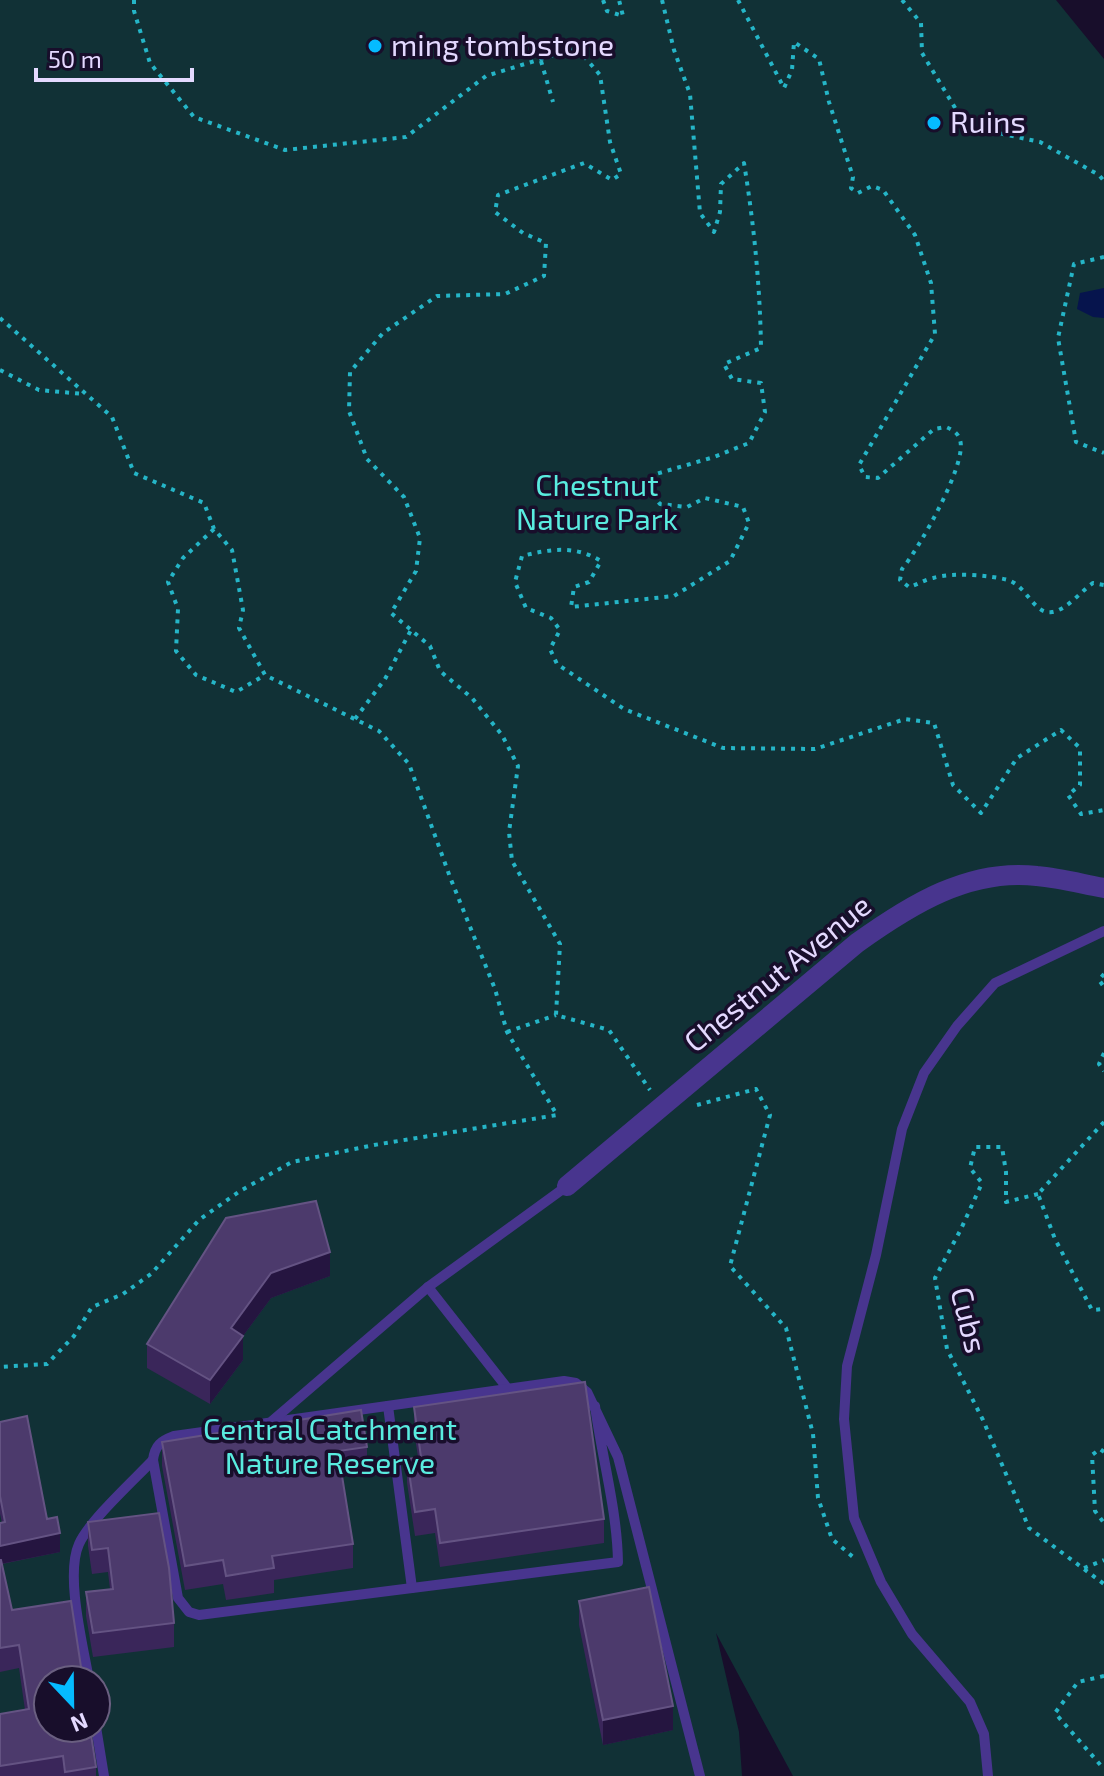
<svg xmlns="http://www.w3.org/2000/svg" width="1104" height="1776" font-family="'Exo 2',sans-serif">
  <rect width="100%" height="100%" fill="#180e2b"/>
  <path fill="#113136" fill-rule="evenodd" d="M0,0h1056l48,59v1717h-311l-77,-143 23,99 3,44h-742zM48,1680h48v48h-48z"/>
  <path fill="#06144d" d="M1104,288v30l-11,-1 -16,-8 3,-16z"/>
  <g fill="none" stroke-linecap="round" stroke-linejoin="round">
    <g stroke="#25b5c7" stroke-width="4" stroke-dasharray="4 6" stroke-linecap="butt">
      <path d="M134,0v11l16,52 44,54 91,33 121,-13 80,-61 91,-28 23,27 10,67 11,32 -9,6 -28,-17 -86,32 -3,17 28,21 23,10 -2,33 -39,18 -68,2 -54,37 -33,39 -1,39 18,48 37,38 16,41 -4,33 -25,42 39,33 10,25 32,27 30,37 16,31 -9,66 3,29 48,83 -4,71 53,15 41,60"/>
      <path d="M603,0l4,11 16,5 -4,-16"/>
      <path d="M662,0l12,50 16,44 10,119 14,19 6,-20 1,-28 23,-21c10,62 16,122 17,185l-37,16 8,15 29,4 4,29 -16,31 -35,14 -58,17 -8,15 12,15 27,3 18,-9 38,9 6,16 -19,38 -56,35 -103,11 3,-20 15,-5 12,-21c-26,-16 -51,-12 -79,-5l-7,26 11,26 25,10 9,12 -10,19 7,15 67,45 99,39 92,1 90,-30 29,4 19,62 28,28 36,-55 44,-28 19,18v37l-12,10 13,19 23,-4"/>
      <path d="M738,0l46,88 8,-18 2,-28 25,17 10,43 24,75 -2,11 7,5 14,-7 11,4 32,45 16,48 4,51 -76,131 6,12 13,1 56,-49 12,-2c7,3 12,6 14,13 8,23 -42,110 -58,129l-2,11 9,7c8,-2 15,-7 24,-9 19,-6 56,-3 75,2 19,6 26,35 44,32 15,-2 29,-21 41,-29l11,2"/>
      <path d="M902,0l19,23 1,30 44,73 74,16 59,33 5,6"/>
      <path d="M541,61l12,41"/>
      <path d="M1104,257l-30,7 -16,74 18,104 28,11"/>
      <path d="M0,318l112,99 22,56 70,30 10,26 18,21 11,60 -4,18 26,47 114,56 30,33 41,113 45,112 12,43 50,83 -183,30 -82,17 -52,29 -41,29 -48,54 -28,20 -31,13 -18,29 -27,28 -47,3"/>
      <path d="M0,370l39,20 45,4"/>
      <path d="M214,529l-31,29 -15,24 10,27 -2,42 20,24 40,17 29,-17"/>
      <path d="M355,719l30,-40 26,-49"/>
      <path d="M1104,974l-5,6 5,7"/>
      <path d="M507,1032l49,-17"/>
      <path d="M1104,1053l-5,11 5,7"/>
      <path d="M697,1105l59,-16 14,26 -40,151 56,62 27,106 5,64 14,41 21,18"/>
      <path d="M1104,1122l-66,72 17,45 37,71 12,-1"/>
      <path d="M1038,1194l-32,8v-30l-4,-25h-27l-5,21 12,15 -21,46 -26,49 12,71 36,71 46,108 75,56"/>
      <path d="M1104,1452l-4,-3 -8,6 3,56 9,12"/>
      <path d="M1084,1568l20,-8"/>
      <path d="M1104,1676l-26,6 -23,31 49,56"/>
    </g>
    <g stroke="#48358e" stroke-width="10">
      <path d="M428,1287l80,102"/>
      <path d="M388,1406l24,182"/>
      <path d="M595,1406c7,52 22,103 23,156l-419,53 -10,-3 -11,-14 -25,-138c2,-15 8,-19 21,-24l390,-55 12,2 11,9 31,65 82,319"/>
      <path d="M272,1421l156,-134 139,-101"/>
      <path d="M89,1680c-6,-35 -24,-105 -10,-136 10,-23 55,-64 74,-84"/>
      <path d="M96,1727l8,49"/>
      <path d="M988,1776l-4,-42 -14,-32 -58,-68 -31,-52 -27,-64 -10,-99 3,-53 29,-111 26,-126 22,-56 33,-47 38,-43 109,-52"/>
    </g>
    <path stroke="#48358e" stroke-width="20" d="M567,1186l290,-243c53,-38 112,-75 180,-67 23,2 45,8 67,12"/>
  </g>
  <g fill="#3a265a">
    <path d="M226,1218l104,58 -59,22 -28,38v24l-33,44 -63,-36v-24z"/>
    <path d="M414,1407l190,112v24l-164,24 -5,-34 -20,3 -8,-53v-24l11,-2 -4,-26z"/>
    <path d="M0,1422l47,97 13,33 -58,12 10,46 84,157v9h-96v-62l25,-4 -6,-42 -19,4v-149h2l-2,-9z"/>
    <path d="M162,1442l205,5v24l-25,4 11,69v24l-79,12v13l-48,7 -3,-16 -38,6 -23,-124z"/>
    <path d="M88,1522l86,101v24l-81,10 -7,-41v-24l24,-3 -2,-17 -16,2 -4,-28z"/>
    <path d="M579,1601l94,129 -70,15 -24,-120z"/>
  </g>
  <g fill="#251540">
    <path d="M330,1252v24l-59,22 -28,38v24l-33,44v-24l21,-52 40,-55z"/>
    <path d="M60,1533v19l-60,12v-18z"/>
    <path d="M673,1706v24l-70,15v-25z"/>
  </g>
  <g fill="#4c3a6c" stroke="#645383" stroke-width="2">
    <path d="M316,1201l14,51 -59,21 -40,55 12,8 -33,44 -63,-36 79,-126z"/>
    <path d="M585,1382l19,137 -164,24 -5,-34 -20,3 -8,-53 14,-2 -7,-50z"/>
    <path d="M361,1410l6,37 -29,4 15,93 -81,12 2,12 -48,8 -3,-16 -38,6 -23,-124z"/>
    <path d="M27,1416l20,103 10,-2 3,16 -60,13v-23l5,-1 -5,-26v-74z"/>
    <path d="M159,1513l10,55 5,55 -81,10 -7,-41 27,-3 -5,-41 -16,2 -4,-28z"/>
    <path d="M0,1560h1l11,50 59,-9 12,79h-35v48h42l6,39 -31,5 -2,-16 -63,10v-52l29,-5 -10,-64 -19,3z"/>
    <path d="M649,1587l24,119 -70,14 -24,-119z"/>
  </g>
  <g fill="#05bbff" stroke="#180e2b" stroke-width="3">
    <circle cx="375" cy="46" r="8"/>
    <circle cx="934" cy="123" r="8"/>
  </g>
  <g text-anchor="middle" stroke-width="7" stroke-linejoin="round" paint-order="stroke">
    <g font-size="30" fill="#e4d9ff" stroke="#180e2b" text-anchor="start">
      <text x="391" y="56">ming tombstone</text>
      <text x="950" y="133">Ruins</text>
    </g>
    <g font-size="30" fill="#59ebdf" stroke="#180e2b">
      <text x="597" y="496">Chestnut<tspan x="597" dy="34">Nature Park</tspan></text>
      <text x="330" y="1440">Central Catchment<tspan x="330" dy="34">Nature Reserve</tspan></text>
    </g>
    <g font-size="30" fill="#e4d9ff" stroke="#180e2b">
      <text transform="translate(778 974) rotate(-39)" y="10">Chestnut Avenue</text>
      <text transform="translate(968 1320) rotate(76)" y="10">Cubs</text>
    </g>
  </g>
  <g transform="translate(72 1704) rotate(158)"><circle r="38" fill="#180e2b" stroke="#6a5f80" stroke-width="2"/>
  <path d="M0-6L14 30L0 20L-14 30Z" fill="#05bbff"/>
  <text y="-12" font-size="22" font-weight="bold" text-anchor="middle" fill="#e4d9ff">N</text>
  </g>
  <path d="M36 68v12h156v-12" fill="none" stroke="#e4d9ff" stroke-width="4"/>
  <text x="48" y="68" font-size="24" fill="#e4d9ff" stroke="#180e2b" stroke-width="6" paint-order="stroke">50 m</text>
</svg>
